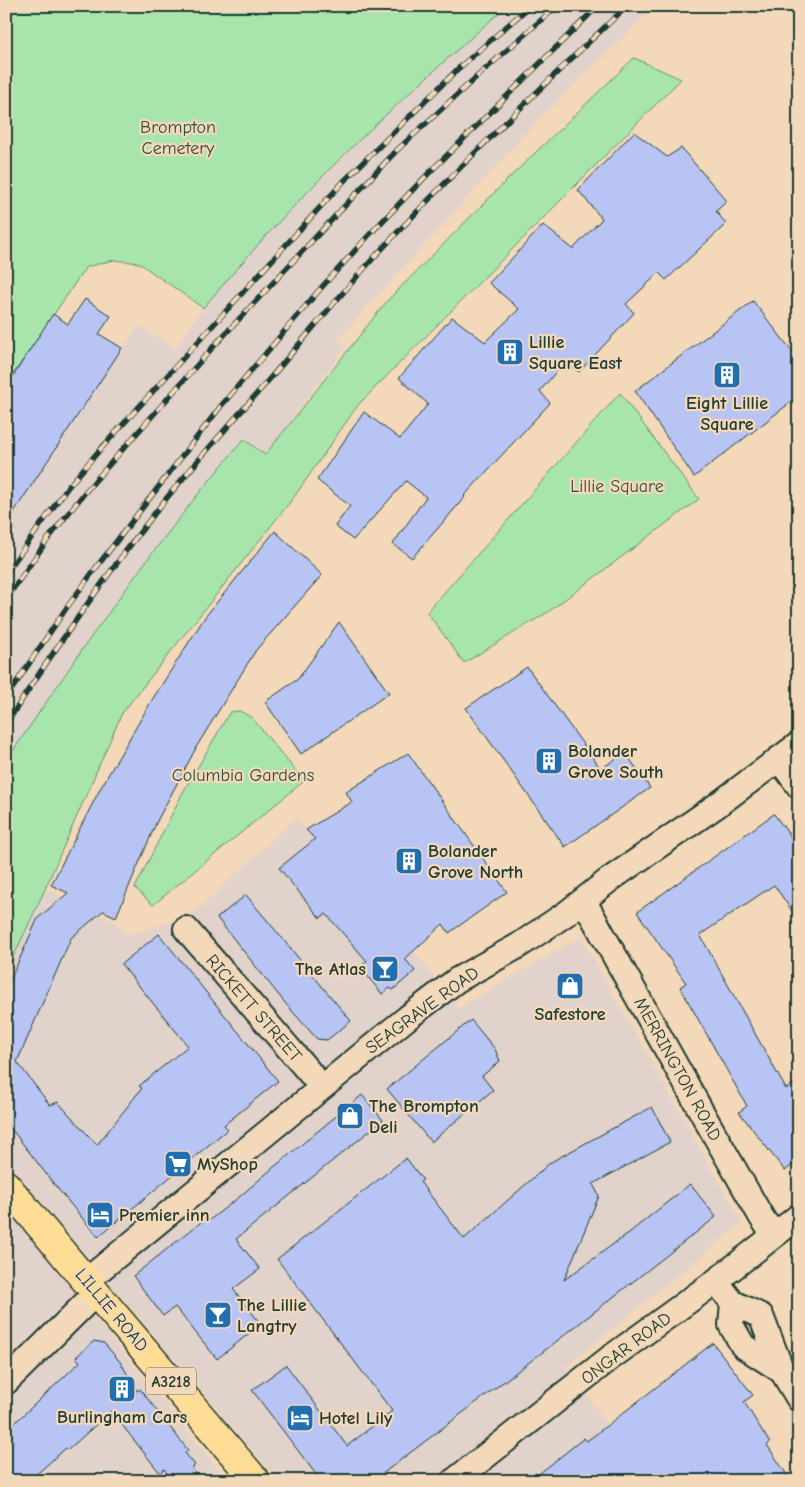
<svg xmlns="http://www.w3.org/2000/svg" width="805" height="1487" font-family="'Comic Neue',sans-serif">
  <rect width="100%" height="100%" fill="#f3d8ba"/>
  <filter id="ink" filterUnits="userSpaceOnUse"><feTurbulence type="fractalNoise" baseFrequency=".02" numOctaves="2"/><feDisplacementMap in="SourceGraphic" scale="10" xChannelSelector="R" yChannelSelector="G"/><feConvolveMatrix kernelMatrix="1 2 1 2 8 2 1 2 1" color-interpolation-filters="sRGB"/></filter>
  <g filter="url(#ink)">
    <g fill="#e1d2cb">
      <path d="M507,6h148l-113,110 -205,224 9,6 -81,109 -21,-16 -49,59 -51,66 -58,80 -80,117v-237l116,-176 17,-22 36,23 28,-41 42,-50 50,-53 57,-57 98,-92z"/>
      <path d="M296,818l125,142 37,48 123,-71 161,286 -176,144 30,41 47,73h-364l-192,-224 -81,-97v-187l39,-84 70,34 14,12 63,-20z"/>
      <path d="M6,1209l212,260 11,12h-223z"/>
    </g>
    <g fill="#a8e5ac" stroke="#649170">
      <path d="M6,6h501c-73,64 -146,129 -213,200 -32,33 -61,67 -91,102l-64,-45 -25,-3 -28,7 -80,118z"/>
      <path d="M634,58l47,21 -323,326 -64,92 -172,216 -77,176 -39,84v-212l80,-117 58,-80 51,-66 49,-59 21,16 122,-154 123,-124z"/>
      <path d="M620,393l79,106 -151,113 -84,51 -37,-51z"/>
      <path d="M240,711l12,7 52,63 -151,124 -18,-17 47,-94 48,-82z"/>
    </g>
    <g fill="#b7c4f4" stroke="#1f3d34">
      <path d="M634,132l33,25 14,-9 46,53 -11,10 10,13 -60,56 -7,-7 -33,31 8,9 -55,59 -14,-11 -25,30 10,12 -86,93 1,1 -53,61 -19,-14 33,-47 -20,-16 -53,59 -18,-14 15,-20 -33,-26 47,-68 36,27 28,-35 -29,-26 53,-61 33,25 34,-33 -30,-26 54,-58 30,24 29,-30 -24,-29z"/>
      <path d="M85,299l26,17 -12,18 23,14 -116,176v-137l47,-73 15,10z"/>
      <path d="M753,301l46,59v36l-105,81 -59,-86z"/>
      <path d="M275,531l47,44 -66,75 -61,99 1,-1 -39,73 -41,96 -13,-6 -32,27 -54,124 33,43 8,-3 39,43 45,-57 -3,-2 49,-40 -67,-82 38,-30 119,147 -54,44 4,4 -130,108 -45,-54 -47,-61v-133l32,-71 30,-25 -17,-8 49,-96 52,-89 53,-83z"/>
      <path d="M339,622l50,71 -88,61 -36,-52 33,-23z"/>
      <path d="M527,667l74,102 24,-17 25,36 -85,59 -99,-139z"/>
      <path d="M408,753l99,139 -58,41 -6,-9 -38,35 10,12 -22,19 -3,-2 -8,6 -22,-27 7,-6 -41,-47 -6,4 -41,-50 36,-29 -9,-9 46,-28 -6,-10z"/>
      <path d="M774,814l25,34v73l-25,-36 -74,50 86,154 13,-9v80l-14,11 -46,-59 8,-6 -67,-119 6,-4 -49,-71z"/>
      <path d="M246,895l105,126 -24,19 -10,-1 -32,-36 -68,-85z"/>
      <path d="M471,1020l24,29 5,12 -18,15 11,14 -62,52 -44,-53z"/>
      <path d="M362,1095l21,25 -147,119 24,30 -27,20 28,35 -44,35 -42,-52 -12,9 -30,-40 72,-57 2,3 31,-24 36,-31z"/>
      <path d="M652,1107l18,35 -77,42 6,12 -35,84 66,-48 60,-48 26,33 -172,134 -171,130h-52l-69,-91 34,-25 61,81 45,-35 -115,-152 129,-101 17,22 -3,2 44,57 87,-77z"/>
      <path d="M94,1341l10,2 17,20 16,28 3,-2 48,61 -3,3 10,12 -3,3 9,13h-28l-9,-12 -4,4 -49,-62 -43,39 -2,-2 -37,33h-23v-50l74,-69 -4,-5z"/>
      <path d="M713,1343l40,52 -9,7 26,41 -3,2 24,36h-261l54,-43 3,3z"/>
    </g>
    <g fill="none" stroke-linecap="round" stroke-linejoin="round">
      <defs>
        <g id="minor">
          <path d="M779,759l20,27"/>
          <path d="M584,901l121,217 57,100 12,17"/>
          <path d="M186,929l136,158"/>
          <path d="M86,1281l321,-263 50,-38 61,-34 49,-33 42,-33 107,-74 83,-62"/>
          <path d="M716,1281l17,22 28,13 21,55 17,28"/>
          <path d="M733,1303l-2,22 12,21 39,25"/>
          <path d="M6,1382l90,-89"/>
          <path d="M454,1481l156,-123 106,-77 83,-65"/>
        </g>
        <path id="primary" d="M6,1185l90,108 160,188"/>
      </defs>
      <use href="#minor" stroke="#1f3d34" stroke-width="28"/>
      <use href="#primary" stroke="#1f3d34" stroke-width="31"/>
      <use href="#minor" stroke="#f3d8ba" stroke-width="24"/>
      <use href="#primary" stroke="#ffdd96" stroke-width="28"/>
      <defs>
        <g id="rail">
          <path d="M6,573l62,-86 29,-34 246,-271 117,-115 70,-61"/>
          <path d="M6,599l42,-60 38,-48 127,-144 183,-196 76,-70 85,-75"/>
          <path d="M6,698l59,-88 30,-41 126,-163 100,-118 49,-54 59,-61 169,-167"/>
          <path d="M6,724c48,-74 98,-146 152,-215 32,-41 68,-80 102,-119 40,-46 78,-93 119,-138 79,-85 163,-166 248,-246"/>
        </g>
      </defs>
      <use href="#rail" stroke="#1f3d34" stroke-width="5.5"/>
      <use href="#rail" stroke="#f3d8ba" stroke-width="4" stroke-dasharray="11" stroke-linecap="butt"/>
    </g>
  </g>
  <defs>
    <symbol id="building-square" viewBox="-11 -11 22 22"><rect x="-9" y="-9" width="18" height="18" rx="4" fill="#1f6fb2" stroke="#f3d8ba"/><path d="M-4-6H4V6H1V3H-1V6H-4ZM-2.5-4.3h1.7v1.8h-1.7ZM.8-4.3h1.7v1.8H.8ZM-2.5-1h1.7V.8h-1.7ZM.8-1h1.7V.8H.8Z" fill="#fff"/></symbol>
    <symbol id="bar-square" viewBox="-11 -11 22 22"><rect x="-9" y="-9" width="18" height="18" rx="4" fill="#1f6fb2" stroke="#f3d8ba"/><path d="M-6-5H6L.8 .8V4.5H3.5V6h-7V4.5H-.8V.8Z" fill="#fff"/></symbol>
    <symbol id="shop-square" viewBox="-11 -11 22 22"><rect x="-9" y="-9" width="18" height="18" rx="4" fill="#1f6fb2" stroke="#f3d8ba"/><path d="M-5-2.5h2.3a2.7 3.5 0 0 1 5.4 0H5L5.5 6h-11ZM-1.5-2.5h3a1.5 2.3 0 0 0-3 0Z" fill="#fff"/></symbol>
    <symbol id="supermarket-square" viewBox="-11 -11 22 22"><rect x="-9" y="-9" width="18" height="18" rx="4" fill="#1f6fb2" stroke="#f3d8ba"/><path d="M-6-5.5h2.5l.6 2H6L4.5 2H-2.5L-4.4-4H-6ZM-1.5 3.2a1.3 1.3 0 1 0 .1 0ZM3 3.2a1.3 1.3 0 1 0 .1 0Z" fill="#fff"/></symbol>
    <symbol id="hotel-square" viewBox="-11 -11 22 22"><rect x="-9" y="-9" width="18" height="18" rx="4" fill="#1f6fb2" stroke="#f3d8ba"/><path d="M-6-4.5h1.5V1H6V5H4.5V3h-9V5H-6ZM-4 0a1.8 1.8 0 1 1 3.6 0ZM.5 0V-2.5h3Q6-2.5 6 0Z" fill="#fff"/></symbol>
  </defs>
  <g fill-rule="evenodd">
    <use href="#building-square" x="494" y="336" width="32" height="32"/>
    <use href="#building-square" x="711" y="359" width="32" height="32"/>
    <use href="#building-square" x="533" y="745" width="32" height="32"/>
    <use href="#building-square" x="393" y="845" width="32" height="32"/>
    <use href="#bar-square" x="369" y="953" width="32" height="32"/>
    <use href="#shop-square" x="554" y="970" width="32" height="32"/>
    <use href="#shop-square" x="334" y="1100" width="32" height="32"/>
    <use href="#supermarket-square" x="162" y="1148" width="32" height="32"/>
    <use href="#hotel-square" x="84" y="1199" width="32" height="32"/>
    <use href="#bar-square" x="202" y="1299" width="32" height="32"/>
    <use href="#building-square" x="106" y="1373" width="32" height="32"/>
    <use href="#hotel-square" x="284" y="1402" width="32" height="32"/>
  </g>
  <g text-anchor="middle" stroke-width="4.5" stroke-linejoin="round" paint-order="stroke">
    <rect fill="#f3d8ba" stroke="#5f6c5c" stroke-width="1" x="146" y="1367.5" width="50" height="27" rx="4"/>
    <g font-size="16" font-weight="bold" fill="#1f3d34">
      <text x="171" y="1387">A3218</text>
    </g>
    <g font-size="18" fill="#2d4e40" stroke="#f3d8ba">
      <text x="178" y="133">Brompton<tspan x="178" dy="21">Cemetery</tspan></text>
      <text x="617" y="492">Lillie Square</text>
      <text x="243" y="781">Columbia Gardens</text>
    </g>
    <g font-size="18" font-weight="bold" fill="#1f3d34" stroke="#f3d8ba" text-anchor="start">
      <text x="529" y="348">Lillie<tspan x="529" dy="21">Square East</tspan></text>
      <text x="727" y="409" text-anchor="middle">Eight Lillie<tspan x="727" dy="21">Square</tspan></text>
      <text x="568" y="757">Bolander<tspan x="568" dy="21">Grove South</tspan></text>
      <text x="428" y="857">Bolander<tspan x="428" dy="21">Grove North</tspan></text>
      <text x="366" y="975" text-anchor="end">The Atlas</text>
      <text x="570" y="1020" text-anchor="middle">Safestore</text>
      <text x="369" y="1112">The Brompton<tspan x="369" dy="21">Deli</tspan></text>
      <text x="197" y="1170">MyShop</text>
      <text x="119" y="1221">Premier inn</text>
      <text x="237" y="1311">The Lillie<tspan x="237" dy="21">Langtry</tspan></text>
      <text x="122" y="1423" text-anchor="middle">Burlingham Cars</text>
      <text x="319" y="1424">Hotel Lily</text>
    </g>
    <g font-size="18" fill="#1f3d34" stroke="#f3d8ba">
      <text transform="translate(254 1008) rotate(49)" y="6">RICKETT STREET</text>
      <text transform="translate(422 1010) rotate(-36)" y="6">SEAGRAVE ROAD</text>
      <text transform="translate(678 1069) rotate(61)" y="6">MERRINGTON ROAD</text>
      <text transform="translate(112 1310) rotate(50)" y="6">LILLIE ROAD</text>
      <text transform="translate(626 1348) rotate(-37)" y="6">ONGAR ROAD</text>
    </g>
  </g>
  <rect width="805" height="1487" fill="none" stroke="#f3d8ba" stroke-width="25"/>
  <rect x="12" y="12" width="780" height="1462" fill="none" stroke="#1f3d34" stroke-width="2" filter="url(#ink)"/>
</svg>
